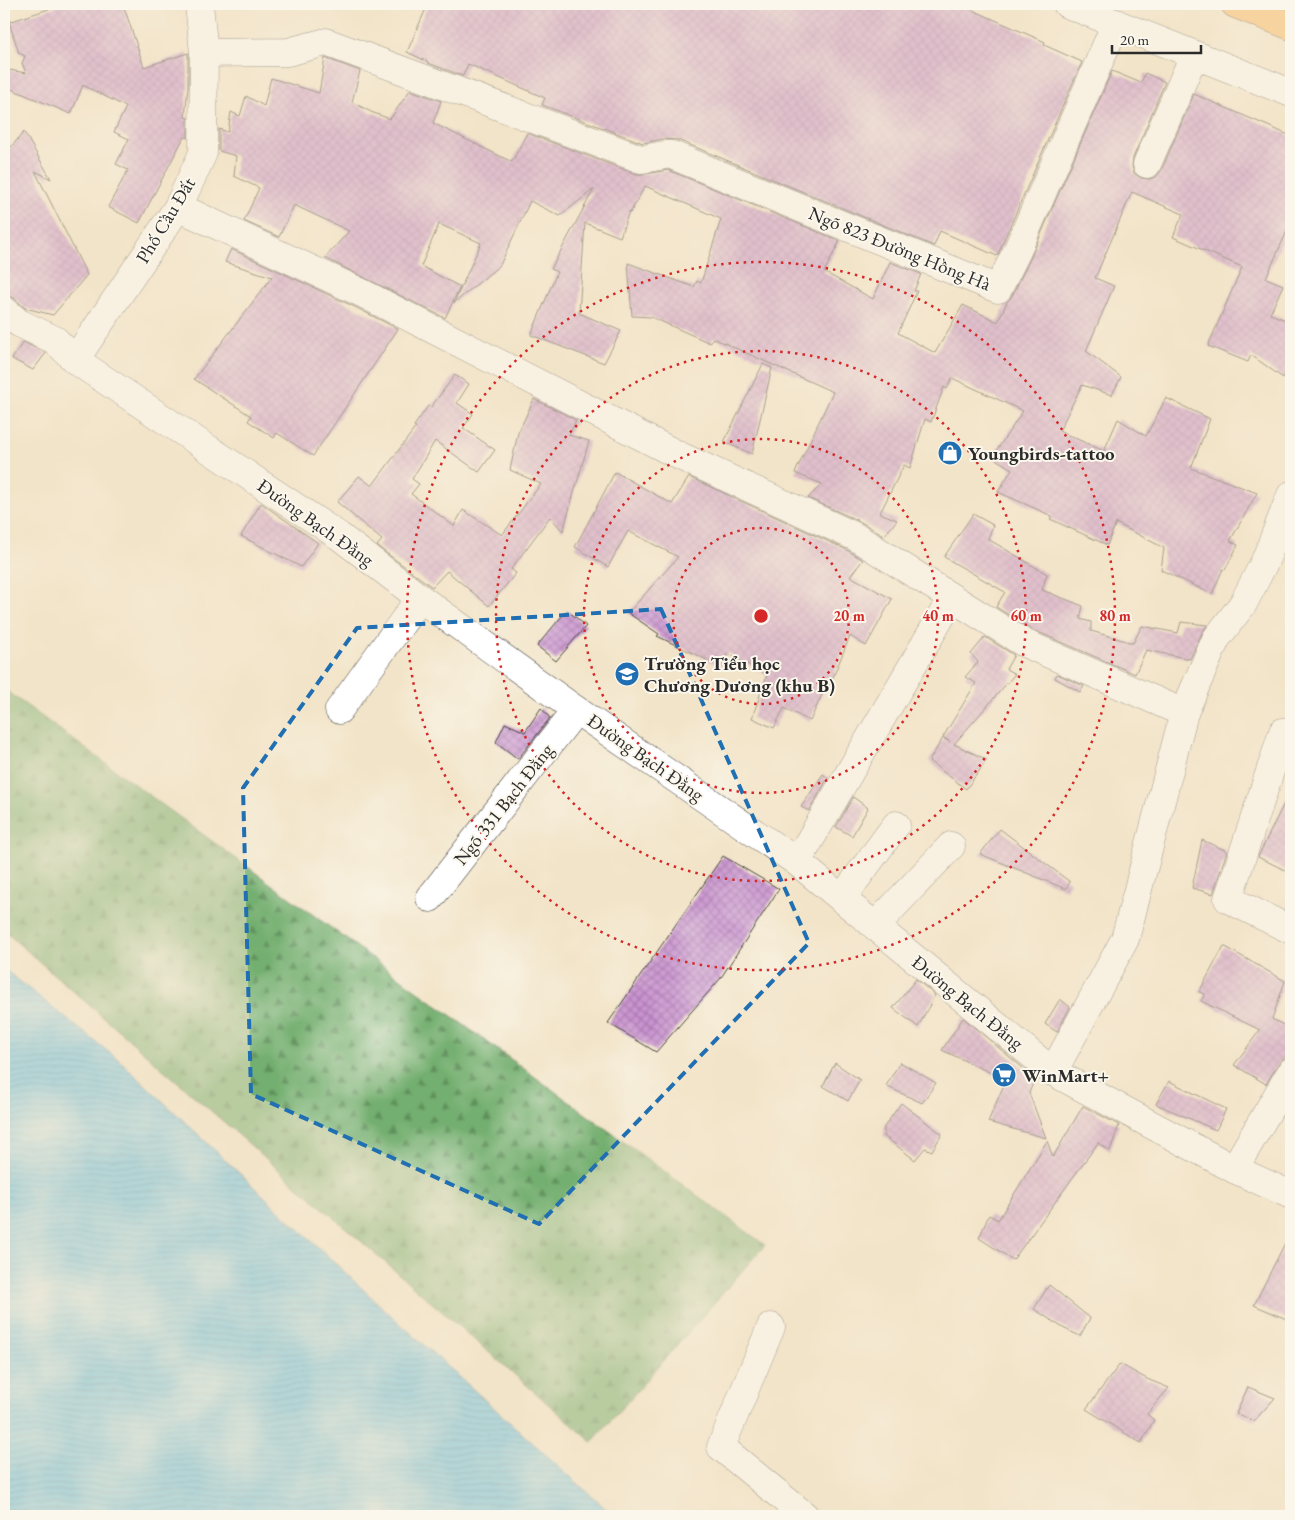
<svg xmlns="http://www.w3.org/2000/svg" width="1295" height="1520" font-family="'EB Garamond',serif">
  <defs>
    <pattern id="forest-firs" width="22" height="20" patternUnits="userSpaceOnUse" patternTransform="scale(1.25)"><rect width="22" height="20" fill="#73af6f"/><path d="M5 1l3.5 6h-7zM16 11l3.5 6h-7z" fill="#5f8f5b"/></pattern>
    <pattern id="water-rules" width="6" height="5" patternUnits="userSpaceOnUse" patternTransform="scale(1.25)"><rect width="6" height="5" fill="#6bc4e8"/><path d="M0 2.5h6" fill="none" stroke="#589fbc"/></pattern>
    <pattern id="building-cross-hatch" width="8" height="8" patternUnits="userSpaceOnUse" patternTransform="scale(1.25)"><rect width="8" height="8" fill="#ca93d1"/><path d="M0 0l8 8M0 8l8-8" fill="none" stroke="#a478aa"/></pattern>
  </defs>
  <rect width="100%" height="100%" fill="#fbf7ec"/>
  <filter id="ink" filterUnits="userSpaceOnUse"><feTurbulence type="fractalNoise" baseFrequency=".02" numOctaves="2"/><feDisplacementMap in="SourceGraphic" scale="10" xChannelSelector="R" yChannelSelector="G"/><feConvolveMatrix kernelMatrix="1 2 1 2 8 2 1 2 1" color-interpolation-filters="sRGB"/></filter>
  <filter id="wash" filterUnits="userSpaceOnUse"><feTurbulence type="fractalNoise" baseFrequency=".0096" numOctaves="4" result="noise"/><feDisplacementMap in="SourceGraphic" scale="20" xChannelSelector="R" yChannelSelector="G"/><feGaussianBlur stdDeviation="1.12" result="paint"/><feColorMatrix in="noise" values="0 0 0 0 0 0 0 0 0 0 0 0 0 0 0 0 0 1.4 0 .05"/><feComposite in="paint" operator="in"/></filter>
  <g filter="url(#wash)">
    <rect width="100%" height="100%" fill="#f2e4c8"/>
    <path fill="url(#forest-firs)" stroke="#4f6d4d" d="M4,689l761,556 -173,197 -588,-511z"/>
    <path fill="url(#water-rules)" stroke="#4b788a" d="M4,969l116,92 266,250 228,205h-610z"/>
    <g id="blocks">
      <g fill="url(#building-cross-hatch)">
        <path d="M64,4h59l21,63 44,-14v34l-3,30 3,1v20l-4,-1 -45,86 -31,-16 20,-37 -12,-6 13,-25 -15,-7 12,-25 -43,-22 -12,29 -67,-28v-17l22,4 -4,-10 3,-7 -6,-3 -10,-31z"/>
        <path d="M428,4h531l86,38 -1,3 38,17 -85,194 -57,-25 -6,15 -256,-106 -15,-1 -20,4 -101,-38 3,-7 -77,-34 -5,12 -35,-13v-1l-21,-10z"/>
        <path d="M325,58l35,13 -8,31 19,10 19,7 20,-29 31,11 -8,22 79,39 15,-29 109,41h10l22,-4 172,71 -16,31 49,27 17,-37 31,12 -7,17h3l-19,42 37,20 28,-48 35,17 9,-20 5,-6 19,-39 81,-186 29,12 4,-10 20,9 -32,76 -1,8 2,7 7,5 8,1 7,-2 5,-6 33,-77 97,42v86l-25,56 17,7 -13,29 21,8v36l-8,20 -32,-23 -3,7 -40,-16 34,-79 -69,-30 10,-23 -51,-22 -37,86 19,8 -28,65 35,26 -9,18 -30,-10 -23,46 45,20 14,-32 28,17 20,-38 44,21 -19,49 66,25 -27,48 8,4 -13,25 -2,-1 -11,25 -51,-24 3,-22 -48,-25 -9,22 -57,-26 2,-3 -54,-24 14,-23 -20,-12 31,-46 -71,-33 -5,11 -3,-2 -13,35 -6,-3 -15,49 -6,-3 -24,48 17,7 -13,16 -23,-14 -53,-24 14,-14 -27,-11 38,-81 -120,-54 -3,5 -59,-26 -19,-1 -4,-53 66,24 3,-6 4,2 20,-64 -76,-33 -15,27 -1,-1 -9,25 -35,-14 -6,90 42,18 -17,32 -73,-28 26,-63 -6,-3 43,-80 -34,27 -30,-15 -30,64 -46,38 27,-60 -42,-19 -18,42 39,21 -15,31 -120,-60 24,-27 -55,-26 -15,32 -35,-16 15,-33 -25,-12 2,-20 -17,-5v-22l9,3 3,-20 9,4 6,-20 18,10 7,-28 48,15z"/>
        <path d="M24,132l27,47 -16,-8 52,104 -34,40 -28,-7 -11,-10 -10,-3v-140z"/>
        <path d="M231,249l124,58 43,22 -85,127 -36,-23 -3,5 -26,-17 3,-5 -57,-37 78,-102 -47,-15z"/>
        <path d="M23,342l23,11 -13,17 -21,-11z"/>
        <path d="M763,364l9,4 -20,86 -28,-12z"/>
        <path d="M455,375l14,9 -12,19 16,11 -10,14 32,22 -16,22 -44,-31 -23,38 7,5 -8,10 43,32 9,-16 39,25 39,-51 -31,-14 8,-37 16,-34 42,21 -7,15 20,6 -26,90 -13,-14 -39,52 5,4 -27,33 -42,-35 -15,16 -55,-41 5,-6 -45,-38 22,-26 13,10 44,-59 -2,-1 14,-20 3,1z"/>
        <path d="M615,472l57,32 17,-27 158,73 16,10 -13,16 42,23 -26,47 -16,-10 -23,56 -3,-2 -14,31 -26,-13 -10,20 -22,-10 15,-43 -40,-22 -7,13 -63,-30 2,-2 -31,-21 50,-56 -50,-26 -20,36 -33,-20z"/>
        <path d="M261,503l57,40 -17,24 -60,-31z"/>
        <path d="M973,514l20,11 -5,14 59,35 -5,16 41,16 -3,13 11,3v9l42,12 9,-17 36,7 3,-11 26,3 -5,8 -12,26 -44,-9 -11,24 -104,-45 -35,-22 9,-15 -61,-35z"/>
        <path d="M567,610l19,16 -30,35 -19,-15z"/>
        <path d="M985,637l29,18 -8,14 9,5 -61,70 33,16 -21,29 -37,-28 14,-23 7,4 -7,-5 33,-54 -11,-6 13,-15 -7,-8z"/>
        <path d="M1057,674l27,12 -4,6 -25,-14z"/>
        <path d="M541,708l9,10 -32,41 -22,-17 9,-19 20,9z"/>
        <path d="M823,774l5,4 -19,33 -8,-4z"/>
        <path d="M1291,789v84l-33,-16z"/>
        <path d="M853,797l15,11 -16,28 -16,-9z"/>
        <path d="M1000,829l70,53 -4,7 -86,-35z"/>
        <path d="M1202,840l25,11 -14,43 -21,-6z"/>
        <path d="M723,856l56,33 -59,90 -64,73 -48,-29z"/>
        <path d="M1224,946l61,35 -13,38 19,10v27l-7,2 -6,6 -12,20 -32,-19 26,-35 -59,-29 4,-7 -6,-2z"/>
        <path d="M916,979l19,16 -17,32 -25,-19z"/>
        <path d="M1060,999l10,8 -13,25 -12,-8z"/>
        <path d="M963,1018l72,60 -6,15 17,45 -58,-16 18,-42 -64,-30z"/>
        <path d="M900,1062l36,21 -14,20 -36,-17z"/>
        <path d="M835,1063l25,17 -12,21 -25,-15z"/>
        <path d="M1169,1081l57,28 -10,21 -60,-26z"/>
        <path d="M901,1103l41,31 -10,17 -7,-3 -10,12 -31,-24v-9z"/>
        <path d="M1083,1106l36,19 -9,26 -12,-8 -85,117 -34,-22 10,-23 9,5 49,-79 6,16z"/>
        <path d="M1291,1231v90l-37,-16z"/>
        <path d="M1049,1285l41,33 -10,18 -17,-8 -29,-19z"/>
        <path d="M1120,1364l27,15 22,9 -22,26 7,6 -13,23 -55,-34z"/>
        <path d="M1248,1387l27,11 -21,23 -18,-8z"/>
      </g>
    </g>
  </g>
  <g filter="url(#ink)">
    <use href="#blocks" fill-opacity="0" stroke="#494743" stroke-width="1"/>
    <g fill="none" stroke-linecap="round" stroke-linejoin="round">
      <defs>
        <g id="minor">
          <path d="M1067,4l224,89"/>
          <path d="M204,53l84,-1 38,-10 315,117c11,0 20,-6 31,-4l326,134 19,-38 99,-228"/>
          <path d="M1147,164l47,-109"/>
          <path d="M178,207l184,86 318,163 174,80 170,107 160,70"/>
          <path d="M4,310l15,13 36,17 20,20 264,176 81,62 156,112 221,152 256,210 181,97 57,26"/>
          <path d="M75,360l103,-153 25,-54 1,-100 -5,-49"/>
          <path d="M339,710l81,-112"/>
          <path d="M1291,735l-8,-3 -55,167 63,31"/>
          <path d="M797,862l155,-264"/>
          <path d="M430,898l146,-188"/>
          <path d="M842,898l54,-73"/>
          <path d="M875,926l76,-80"/>
          <path d="M1053,1072l72,-133 59,-226 32,-74 27,-35 22,-43 26,-66"/>
          <path d="M1234,1169l57,-97"/>
          <path d="M771,1327l-50,120 84,69"/>
        </g>
        <path id="major" d="M1235,4l56,22"/>
      </defs>
      <use href="#minor" stroke="#494743" stroke-width="29"/>
      <use href="#major" stroke="#494743" stroke-width="29"/>
      <use href="#minor" stroke="#fff" stroke-width="28"/>
      <use href="#major" stroke="#fbbe6e" stroke-width="28"/>
    </g>
  </g>
  <path d="M0 0H1295V1520H0ZM661,609l148,334 -270,281 -288,-130 -8,-306 114,-160z" fill="#f2e4c8" fill-opacity=".55" fill-rule="evenodd"/>
  <path fill="none" stroke="#1f6fb2" stroke-width="4" stroke-dasharray="10 6" stroke-linejoin="round" d="M661,609l148,334 -270,281 -288,-130 -8,-306 114,-160z"/>
  <g fill="none" stroke="#d62828" stroke-width="2.5" stroke-dasharray="2.5 5">
    <circle cx="761" cy="616" r="88"/>
    <circle cx="761" cy="616" r="177"/>
    <circle cx="761" cy="616" r="265"/>
    <circle cx="761" cy="616" r="354"/>
  </g>
  <defs>
    <symbol id="shop-disc" viewBox="-11 -11 22 22"><circle r="9.5" fill="#1f6fb2" stroke="#fbf7ec"/><path d="M-5-2.5h2.3a2.7 3.5 0 0 1 5.4 0H5L5.5 6h-11ZM-1.5-2.5h3a1.5 2.3 0 0 0-3 0Z" fill="#fff"/></symbol>
    <symbol id="school-disc" viewBox="-11 -11 22 22"><circle r="9.5" fill="#1f6fb2" stroke="#fbf7ec"/><path d="M0-5L7-2L0 1L-7-2ZM-4 1L0 2.5L4 1V4Q0 6-4 4Z" fill="#fff"/></symbol>
    <symbol id="supermarket-disc" viewBox="-11 -11 22 22"><circle r="9.5" fill="#1f6fb2" stroke="#fbf7ec"/><path d="M-6-5.5h2.5l.6 2H6L4.5 2H-2.5L-4.4-4H-6ZM-1.5 3.2a1.3 1.3 0 1 0 .1 0ZM3 3.2a1.3 1.3 0 1 0 .1 0Z" fill="#fff"/></symbol>
  </defs>
  <g fill-rule="evenodd">
    <use href="#shop-disc" x="936" y="439" width="28" height="28"/>
    <use href="#school-disc" x="613" y="660" width="28" height="28"/>
    <use href="#supermarket-disc" x="990" y="1061" width="28" height="28"/>
  </g>
  <g text-anchor="middle" stroke-width="4" stroke-linejoin="round" paint-order="stroke">
    <g font-size="19" fill="#2b2b2b" stroke="#fbf7ec">
      <text transform="translate(165 220) rotate(-59)" y="7">Phố Cầu Đất</text>
      <text transform="translate(900 248) rotate(22)" y="7">Ngõ 823 Đường Hồng Hà</text>
      <text transform="translate(316 522) rotate(35)" y="7">Đường Bạch Đằng</text>
      <text transform="translate(646 757) rotate(35)" y="7">Đường Bạch Đằng</text>
      <text transform="translate(503 804) rotate(-52)" y="7">Ngõ 331 Bạch Đằng</text>
      <text transform="translate(968 1002) rotate(39)" y="7">Đường Bạch Đằng</text>
    </g>
    <g font-size="19" font-weight="bold" fill="#2b2b2b" stroke="#fbf7ec" text-anchor="start">
      <text x="968" y="460">Youngbirds-tattoo</text>
      <text x="644" y="670">Trường Tiểu học<tspan x="644" dy="22">Chương Dương (khu B)</tspan></text>
      <text x="1022" y="1082">WinMart+</text>
    </g>
  </g>
  <circle cx="761" cy="616" r="8" fill="#d62828" stroke="#fbf7ec" stroke-width="2.5"/>
  <g font-size="15" text-anchor="middle" font-weight="bold" fill="#d62828" stroke="#fbf7ec" stroke-width="4" stroke-linejoin="round" paint-order="stroke">
    <text x="849" y="621">20 m</text>
    <text x="938" y="621">40 m</text>
    <text x="1026" y="621">60 m</text>
    <text x="1115" y="621">80 m</text>
  </g>
  <rect width="1295" height="1520" fill="none" stroke="#fbf7ec" stroke-width="20"/>
  <path d="M1112 45v8h89v-8" fill="none" stroke="#2b2b2b" stroke-width="2.5"/>
  <text x="1120" y="45" font-size="15" fill="#2b2b2b" stroke="#fbf7ec" stroke-width="4" paint-order="stroke">20 m</text>
</svg>
